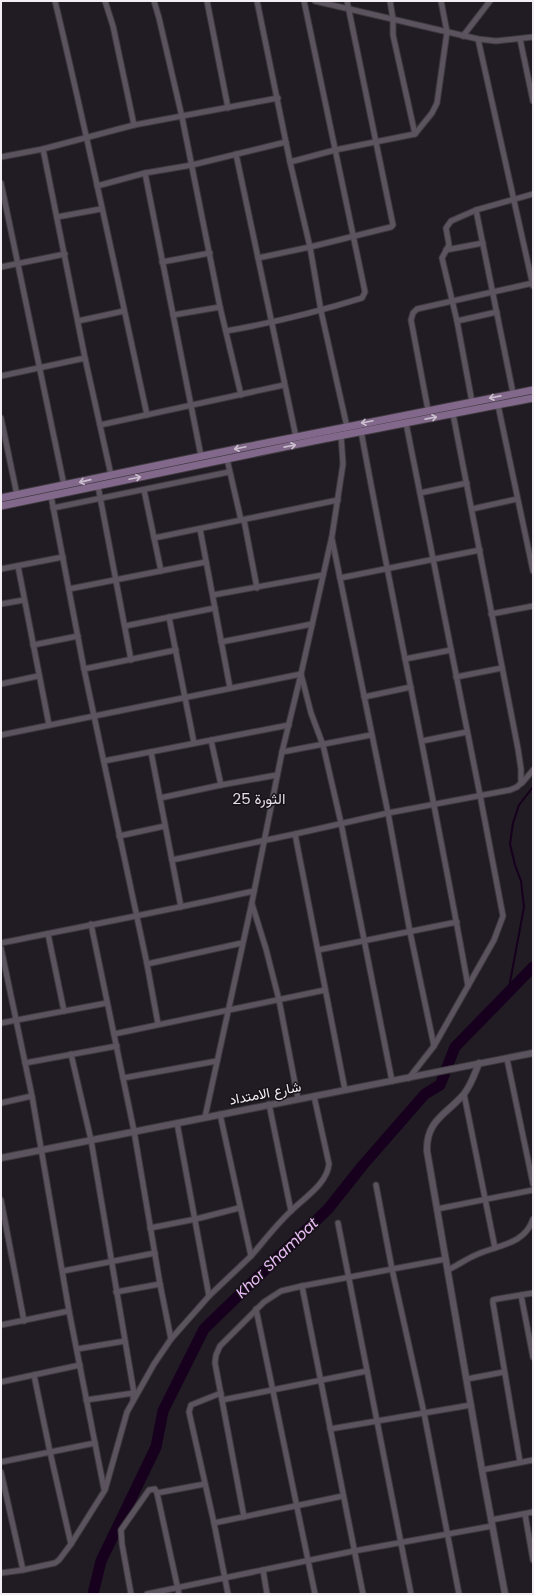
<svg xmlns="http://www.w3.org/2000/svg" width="534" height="1595" font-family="Poppins,Vazirmatn,sans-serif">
  <rect width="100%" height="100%" fill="#211b23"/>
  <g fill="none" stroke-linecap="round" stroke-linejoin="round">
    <path stroke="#16001d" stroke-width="2" d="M508,993l16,-86 -3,-26 -6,-16 -5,-21 3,-21 6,-18 14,-18"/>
    <path stroke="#16001d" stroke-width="11" d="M93,1594l8,-33 55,-114 7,-36 41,-82 124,-120 35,-44 62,-71 15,-9 15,-38 78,-80"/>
    <defs>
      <g id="minor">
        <path d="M55,1c33,137 62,276 92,414"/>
        <path d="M105,1l8,25 21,99"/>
        <path d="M154,1l5,17 23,99 38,190 21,88"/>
        <path d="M207,1l21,107"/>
        <path d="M257,1l33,161 20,85 11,64 26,116"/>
        <path d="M315,1l163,38 18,2 37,-4"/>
        <path d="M390,1l3,18v16l22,99"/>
        <path d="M463,36l27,-35"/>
        <path d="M478,39l55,247"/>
        <path d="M520,39l13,62"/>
        <path d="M43,149l42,209"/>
        <path d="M236,154l60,283"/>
        <path d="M1,157l42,-8 91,-24 144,-27"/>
        <path d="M290,162l45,-12 80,-16 17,-21 5,-10 10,-71 -6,-31"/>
        <path d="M145,173l56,283"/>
        <path d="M1,183l63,302"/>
        <path d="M97,186l48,-13 47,-8 94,-23"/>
        <path d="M476,210l37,183"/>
        <path d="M57,217l44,-8"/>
        <path d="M446,250l37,-7"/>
        <path d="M258,258l52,-11 81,-20 2,-2 -46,-224"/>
        <path d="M162,262l48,-9"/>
        <path d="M1,267l64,-13"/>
        <path d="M173,315l47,-8"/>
        <path d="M78,321l46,-10"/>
        <path d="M457,321l40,-9"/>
        <path d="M226,331c46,-8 91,-19 136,-33l3,-6 -61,-291"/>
        <path d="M1,376l84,-18 26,117"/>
        <path d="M472,402l-15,-81 -15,-63 7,-13 -3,-17 5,-7 25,-11 57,-16"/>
        <path d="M498,405l35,166"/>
        <path d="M428,410l-17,-90 2,-7 4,-4 116,-26"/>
        <path d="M1,418l16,77"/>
        <path d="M406,423l74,372 23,121 -9,24 -60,106 -25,32"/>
        <path d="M100,425l184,-40"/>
        <path d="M361,431c34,185 74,369 107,555"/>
        <path d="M227,459l14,61"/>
        <path d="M98,486l33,174"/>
        <path d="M144,490l17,81"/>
        <path d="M420,493l47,-10"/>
        <path d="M51,496l33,173 63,295 11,60"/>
        <path d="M53,508l176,-36"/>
        <path d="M472,509l45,-10"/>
        <path d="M244,520l13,68"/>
        <path d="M200,529l30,159"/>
        <path d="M154,538l184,-38"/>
        <path d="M332,539l56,274 22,119 24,114"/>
        <path d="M18,566l31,159"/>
        <path d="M1,569l62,-12"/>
        <path d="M340,578l140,-28"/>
        <path d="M69,589l137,-27"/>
        <path d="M213,595l110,-20"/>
        <path d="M1,604l23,-4"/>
        <path d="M491,614l42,-8"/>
        <path d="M169,617l25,126"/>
        <path d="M125,626l90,-18"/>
        <path d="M221,642l91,-18"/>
        <path d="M33,645l45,-9"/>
        <path d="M405,659l46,-9"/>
        <path d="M84,669l92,-19"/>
        <path d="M456,677l46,-9"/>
        <path d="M1,684l37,-8"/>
        <path d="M364,697l47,-10"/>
        <path d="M1,735l300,-61 10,39 12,32 18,78 51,258"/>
        <path d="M211,740l10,45 56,-10"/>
        <path d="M422,741l45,-9"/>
        <path d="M151,752l30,155"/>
        <path d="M282,752l89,-17"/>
        <path d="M104,761l185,-36"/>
        <path d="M522,783l11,-13"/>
        <path d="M160,798l61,-13"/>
        <path d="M295,834l93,-21 122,-23 7,-3 4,-4v-14l-3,-20 -65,-335"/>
        <path d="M119,836l46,-10"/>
        <path d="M172,860l123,-26 50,256"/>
        <path d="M252,904l14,45 13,51 19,99"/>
        <path d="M91,924l43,207 26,153 11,55"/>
        <path d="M48,934l16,77"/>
        <path d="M1,943c84,-17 169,-33 253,-52"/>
        <path d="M1,948l31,148 37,215 35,178"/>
        <path d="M318,950l139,-28"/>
        <path d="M147,964l95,-21"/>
        <path d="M1,1023l106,-20"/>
        <path d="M114,1034l211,-44"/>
        <path d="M71,1054l20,86 43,253 -1,5"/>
        <path d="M507,1059l26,125"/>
        <path d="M25,1063l92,-17"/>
        <path d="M123,1078l94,-17"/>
        <path d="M464,1094l31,154"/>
        <path d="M1,1103l31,-7"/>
        <path d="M269,1104l22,107"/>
        <path d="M205,1117l47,-215 30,-150 19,-78 31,-138 11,-72 -2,-29"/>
        <path d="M177,1123l32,173"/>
        <path d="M376,1185l16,84 32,144 35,181"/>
        <path d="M1,1200l23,121"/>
        <path d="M437,1209l96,-19"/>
        <path d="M338,1223l73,371"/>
        <path d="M150,1228l46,-9 43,-11"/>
        <path d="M251,1256c13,-15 25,-31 40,-45 13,-13 36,-27 38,-47l-15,-68"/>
        <path d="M448,1270c10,-5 20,-12 30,-16 21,-9 47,-10 55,-35"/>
        <path d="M63,1271l92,-18"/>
        <path d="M302,1286l144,-27"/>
        <path d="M116,1292l44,-8"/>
        <path d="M533,1293l-12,2 12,62"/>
        <path d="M256,1309l59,285"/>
        <path d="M1,1325l68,-14"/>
        <path d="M77,1349l48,-8"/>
        <path d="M34,1375l16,77 21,92"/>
        <path d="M467,1379l37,-7"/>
        <path d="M1,1382l79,-17"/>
        <path d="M221,1393l-30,12 -2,7 25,111 14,71"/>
        <path d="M86,1400l48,-7"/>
        <path d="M222,1400l145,-29"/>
        <path d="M330,1429l141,-24"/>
        <path d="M1,1462l94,-19"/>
        <path d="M520,1462l-27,-159v-3l4,-1 24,-4"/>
        <path d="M482,1470l51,-10"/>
        <path d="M1,1472l22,98 32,-7 4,-3 12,-16 34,-54 22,-78 27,-48 17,-25 38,-43 42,-40 -31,-142"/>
        <path d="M525,1514l8,46"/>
        <path d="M244,1517l-29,-154 1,-8 4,-9 44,-44 17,-11 21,-5 61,308"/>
        <path d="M491,1520l42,-8"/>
        <path d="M214,1523l129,-27"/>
        <path d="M263,1570l4,24"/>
        <path d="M1,1573l22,-3"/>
        <path d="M131,1594l-9,-50 -1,-14 28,-40 6,-1 2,4"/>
        <path d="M147,1594l207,-43 138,-25"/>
        <path d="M179,1594l-22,-101 48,-9"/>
      </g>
      <g id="tertiary">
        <path d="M479,1063c-4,10 -8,22 -15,31 -18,21 -38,26 -37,57l55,319 23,124"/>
        <path d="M1,1158l532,-105"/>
      </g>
      <g id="secondary">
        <path d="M1,498l245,-51 287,-57"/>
        <path d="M1,506l312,-65 220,-43"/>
      </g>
    </defs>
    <use href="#minor" stroke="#3e393f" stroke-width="7"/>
    <use href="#tertiary" stroke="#3e393f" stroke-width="8"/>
    <use href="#secondary" stroke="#3e393f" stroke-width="9"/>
    <use href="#minor" stroke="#5b535d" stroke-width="5"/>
    <use href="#tertiary" stroke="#5b535d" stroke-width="6"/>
    <use href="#secondary" stroke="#82688a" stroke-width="7"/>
  </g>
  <defs><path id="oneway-shaft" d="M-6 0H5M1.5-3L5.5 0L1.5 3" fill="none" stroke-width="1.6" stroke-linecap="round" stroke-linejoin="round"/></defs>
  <g stroke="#cbbfce">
    <use href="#oneway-shaft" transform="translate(495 397) rotate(169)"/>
    <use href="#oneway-shaft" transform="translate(431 418) rotate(-11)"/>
    <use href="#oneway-shaft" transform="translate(367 422) rotate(168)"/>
    <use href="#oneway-shaft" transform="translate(290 446) rotate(-11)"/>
    <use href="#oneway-shaft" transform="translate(240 448) rotate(168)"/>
    <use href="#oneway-shaft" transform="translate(135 478) rotate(-12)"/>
    <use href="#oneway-shaft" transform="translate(85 481) rotate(167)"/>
  </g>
  <g text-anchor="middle" stroke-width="3" stroke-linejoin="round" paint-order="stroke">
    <g font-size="14" fill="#f2eef3" stroke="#181219">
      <text transform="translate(265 1093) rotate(-11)" y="5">شارع الامتداد</text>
    </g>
    <g font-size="15" fill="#e6dde8" stroke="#181219">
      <text x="259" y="804">الثورة 25</text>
    </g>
    <g font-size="15" font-style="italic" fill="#e9bdf6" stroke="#181219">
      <text transform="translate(277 1258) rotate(-44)" y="5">Khor Shambat</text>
    </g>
  </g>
  <rect width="534" height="1595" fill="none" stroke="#f2eef3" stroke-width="4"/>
</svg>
